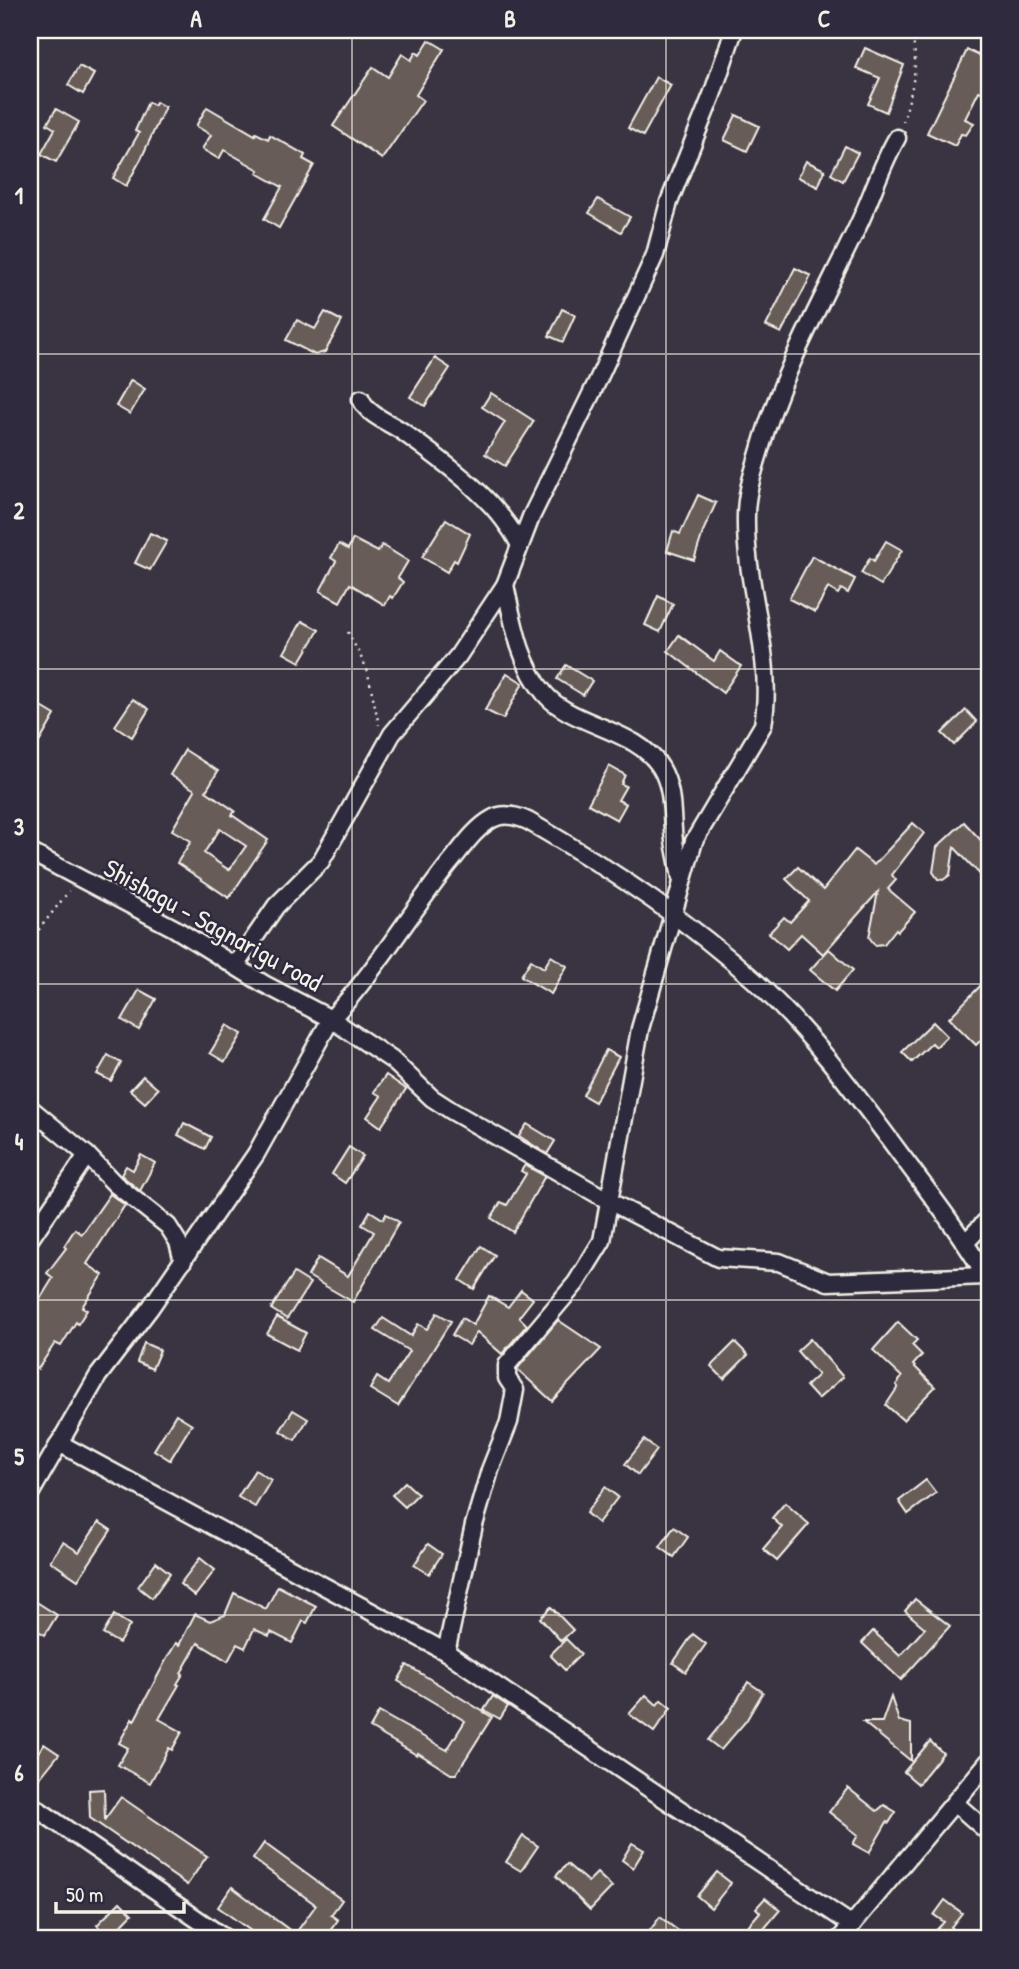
<svg xmlns="http://www.w3.org/2000/svg" width="1019" height="1969" font-family="'Patrick Hand',sans-serif">
  <rect width="100%" height="100%" fill="#3a3442"/>
  <filter id="ink" filterUnits="userSpaceOnUse"><feTurbulence type="fractalNoise" baseFrequency=".0143" numOctaves="2"/><feDisplacementMap in="SourceGraphic" scale="14" xChannelSelector="R" yChannelSelector="G"/><feConvolveMatrix kernelMatrix="1 2 1 2 8 2 1 2 1" color-interpolation-filters="sRGB"/></filter>
  <g filter="url(#ink)">
    <g fill="#685c58" stroke="#f4f1e8" stroke-width="2" fill-rule="evenodd">
      <path d="M429,40l15,9 -28,46 7,5 -41,59 -49,-33 40,-59 15,10 14,-23 9,6 5,-8 4,3z"/>
      <path d="M865,48l39,17 -18,47 -18,-8 12,-26 -24,-10z"/>
      <path d="M967,50l22,10v22l-5,11 -5,-2 -14,28 9,4 -8,12 -5,-1 -6,12 -28,-13z"/>
      <path d="M79,66l15,8 -11,20 -15,-9z"/>
      <path d="M656,77l15,8 -28,51 -15,-8z"/>
      <path d="M148,102l6,3 2,-3 9,5 -24,52 -15,27 -13,-8 26,-45 -4,-2z"/>
      <path d="M207,107l48,28 1,-2 12,6 2,-4 35,20 -2,4 11,6 -35,63 -15,-9 18,-32 -25,-14 2,-3 -35,-20 -5,9 -17,-10 9,-14 -15,-9z"/>
      <path d="M56,109l23,13 -23,40 -15,-8 14,-25 -8,-5z"/>
      <path d="M736,115l23,11 -12,25 -23,-11z"/>
      <path d="M845,146l13,7 -15,28 -12,-7z"/>
      <path d="M806,161l19,9 -7,17 -20,-10z"/>
      <path d="M598,199l32,18 -9,15 -32,-19z"/>
      <path d="M795,268l16,8 -30,57 -15,-7z"/>
      <path d="M562,309l13,6 -12,27 -14,-6z"/>
      <path d="M325,312l17,9 -17,31 -10,3 -29,-15 11,-20 18,9z"/>
      <path d="M435,358l15,10 -25,38 -15,-9z"/>
      <path d="M131,380l14,9 -15,25 -14,-8z"/>
      <path d="M491,393l43,28 -29,45 -20,-12 20,-32 -23,-15z"/>
      <path d="M698,495l18,8 -12,26 -10,31 -27,-9 6,-20 7,3z"/>
      <path d="M446,519l24,15 -13,28 -3,-2 -7,12 -25,-15z"/>
      <path d="M150,533l17,8 -17,29 -15,-7z"/>
      <path d="M353,539l25,13 4,-7 26,16 -10,17 5,4 -10,16 -3,-2 -5,9 -35,-21 -10,18 -20,-11 16,-30 -5,-3 8,-14 9,5z"/>
      <path d="M886,541l16,9 -21,35 -20,-12 9,-15 4,3z"/>
      <path d="M812,556l43,23 -7,14 -7,-4 -3,5 -10,-6 -13,24 -26,-13z"/>
      <path d="M658,596l15,8 -13,28 -15,-7z"/>
      <path d="M302,621l17,9 -19,32 -16,-9z"/>
      <path d="M679,635l35,26 6,-10 21,15 -18,27 -55,-42z"/>
      <path d="M566,665l26,16 -9,14 -26,-16z"/>
      <path d="M507,673l16,10 -20,36 -18,-9z"/>
      <path d="M133,699l16,10 -17,28 -17,-11z"/>
      <path d="M30,700l25,15 -25,43z"/>
      <path d="M966,710l11,12 -23,23 -12,-12z"/>
      <path d="M185,750l33,21 -12,20 29,20 -3,4 36,25 -39,58 -52,-35 14,-22 -19,-11 23,-40 -25,-15zM220,829l26,17 -17,24 -25,-17z"/>
      <path d="M609,766l16,9 -4,9 5,2 -8,14 8,4 -9,16 -29,-16z"/>
      <path d="M964,822l25,27v35l-35,-37 -4,28 -7,5 -5,-1 -5,-7 4,-25z"/>
      <path d="M913,823l11,10 -32,42 4,5 -8,9 27,23 -17,19 -2,-2 -12,15 -9,1 -6,-8 9,-45 -55,62 -22,-20 -14,15 -18,-16 15,-16 6,5 19,-21 -23,-22 12,-12 25,23 32,-40 19,15z"/>
      <path d="M829,949l24,21 -18,21 -25,-21z"/>
      <path d="M551,956l16,10 -16,28 -30,-18 10,-16 13,8z"/>
      <path d="M989,977v55l-13,13 -27,-27z"/>
      <path d="M139,990l17,9 -17,31 -17,-10z"/>
      <path d="M933,1022l14,14 -11,11 -4,-4 -20,19 -10,-10z"/>
      <path d="M227,1025l15,9 -17,28 -15,-9z"/>
      <path d="M606,1050l13,7 -24,45 -12,-7z"/>
      <path d="M108,1055l13,8 -10,18 -14,-7z"/>
      <path d="M386,1075l20,14 -25,38 -14,-10 14,-21 -7,-4z"/>
      <path d="M143,1076l15,13 -13,14 -15,-13z"/>
      <path d="M184,1123l27,14 -6,12 -27,-14z"/>
      <path d="M527,1124l28,17 -8,13 -28,-18z"/>
      <path d="M349,1147l14,9 -18,27 -13,-9z"/>
      <path d="M141,1155l14,8 -15,28 -19,-16 5,-9 7,4z"/>
      <path d="M525,1165l20,11 -32,56 -22,-14 10,-16 6,3 19,-31 -5,-3z"/>
      <path d="M110,1194l15,11 -38,59 16,11 -21,32 5,3 -9,14 -2,-2 -15,24 -6,-3 -17,26 -8,-5v-45l7,-11 -2,-1 18,-29 -6,-5 19,-25 -2,-2 11,-17 7,5z"/>
      <path d="M370,1211l13,8 3,-5 13,8 -46,80 -45,-26 10,-18 30,18 26,-44 -12,-7z"/>
      <path d="M481,1246l14,9 -21,34 -14,-9z"/>
      <path d="M294,1273l16,10 -23,36 -16,-10z"/>
      <path d="M521,1290l12,9 -14,18 8,8 -25,29 -25,-22 -8,13 -17,-10 10,-17 11,7 16,-29 19,11z"/>
      <path d="M437,1313l14,8 -53,85 -28,-17 7,-12 11,7 21,-33 -34,-21 8,-12 28,18 7,-12 9,5z"/>
      <path d="M277,1317l29,16 -9,17 -30,-16z"/>
      <path d="M558,1320l43,29 -49,52 -35,-32z"/>
      <path d="M898,1322l19,18 -5,5 10,10 -9,10 22,22 -32,33 -17,-15 12,-18 -2,-2 6,-8 -29,-27z"/>
      <path d="M810,1339l33,38 -25,22 -12,-13 12,-11 -21,-24z"/>
      <path d="M735,1342l13,13 -24,24 -13,-13z"/>
      <path d="M144,1343l16,7 -8,19 -15,-7z"/>
      <path d="M293,1410l15,9 -13,21 -15,-9z"/>
      <path d="M176,1414l16,10 -22,36 -16,-10z"/>
      <path d="M644,1440l13,10 -19,25 -13,-11z"/>
      <path d="M255,1470l16,10 -16,27 -17,-10z"/>
      <path d="M926,1480l10,13 -28,21 -9,-13z"/>
      <path d="M405,1482l13,12 -13,13 -13,-12z"/>
      <path d="M605,1487l13,10 -20,26 -12,-10z"/>
      <path d="M785,1503l24,21 -32,37 -14,-12 19,-22 -10,-9z"/>
      <path d="M99,1522l12,8 -33,50 -28,-19 13,-19 16,10z"/>
      <path d="M674,1527l14,10 -14,20 -14,-10z"/>
      <path d="M428,1544l14,10 -13,20 -15,-9z"/>
      <path d="M200,1558l15,12 -20,26 -15,-12z"/>
      <path d="M156,1562l14,11 -18,25 -14,-11z"/>
      <path d="M278,1586l38,20 -9,17 -4,-2 -11,22 -21,-11 -2,4 -15,-7 -9,19 -8,-4 -9,17 -30,-18 -17,30 2,1 -6,10 2,1 -20,34 23,13 -10,18 -3,-2 -19,35 -32,-18 10,-17 -9,-5 13,-24 2,2 32,-61 10,-17 3,2 16,-31 15,7 15,-6 9,-22 32,16z"/>
      <path d="M915,1599l35,27 -49,54 -39,-37 11,-12 27,25 25,-28 -20,-17z"/>
      <path d="M35,1601l22,14 -12,20 -15,-9v-16z"/>
      <path d="M551,1607l22,23 -12,11 -21,-23z"/>
      <path d="M114,1615l16,10 -11,18 -16,-9z"/>
      <path d="M693,1634l13,10 -20,28 -13,-9z"/>
      <path d="M566,1639l15,15 -16,16 -15,-15z"/>
      <path d="M407,1665l85,52 -36,57h-5l-33,-21 -1,2 -47,-27 9,-16 68,38 18,-29 -67,-40z"/>
      <path d="M748,1682l15,10 -17,29 -25,29 -13,-10 19,-23z"/>
      <path d="M646,1695l11,10 4,-5 10,8 -17,24 -25,-18z"/>
      <path d="M493,1696l15,10 -8,13 -16,-9z"/>
      <path d="M891,1697l8,24 12,3v37l-48,-39h19z"/>
      <path d="M930,1741l13,12 -25,31 -14,-12z"/>
      <path d="M44,1744l15,10 -20,25 -9,-6v-9z"/>
      <path d="M848,1788l29,23 7,-6 12,7 -7,11 -2,-1 -18,31 -16,-9 5,-9 -29,-23z"/>
      <path d="M104,1789l1,30 16,-22 86,59 -20,29 -97,-67 -1,-28z"/>
      <path d="M523,1836l15,10 -17,25 -15,-9z"/>
      <path d="M264,1843l78,57 -11,15 7,5 -14,19h-62l-44,-32 14,-20 63,47 21,-29 -63,-46z"/>
      <path d="M632,1843l12,7 -11,18 -11,-8z"/>
      <path d="M567,1864l21,18 9,-9 15,14 -22,23 -34,-34z"/>
      <path d="M717,1872l14,11 -20,25 -14,-12z"/>
      <path d="M765,1898l15,12 -22,26 -11,-9 13,-15 -4,-4z"/>
      <path d="M945,1900l17,13 -11,14 13,12h-36l16,-17 -10,-7z"/>
      <path d="M120,1902l12,12 -24,25 -11,-14z"/>
      <path d="M660,1917l29,22h-33l-8,-6z"/>
    </g>
    <g fill="none" stroke-linecap="round" stroke-linejoin="round">
      <defs>
        <g id="street">
          <path d="M361,399c7,17 28,23 42,33 42,31 93,66 117,113"/>
          <path d="M505,585c8,37 15,80 40,109 27,32 93,35 116,74 13,22 10,48 13,73 2,12 5,25 7,37"/>
          <path d="M30,852l144,76 90,56 67,35c44,-47 77,-103 117,-154 13,-15 26,-36 44,-46 12,-7 25,-3 36,2 80,46 157,97 226,159 56,51 102,114 147,175 31,41 62,82 88,126"/>
          <path d="M235,966l41,-60 45,-45 71,-127 66,-78 47,-71 26,-68 66,-135 58,-127 14,-53 43,-107 22,-65"/>
          <path d="M30,1108l57,47 28,29 53,42 10,16 5,19"/>
          <path d="M30,1239l57,-84"/>
          <path d="M966,1242l23,-24"/>
          <path d="M59,1443l387,209 406,273"/>
          <path d="M30,1494l68,-118 52,-68 106,-154 75,-135 61,41 40,38 20,13 157,90 109,57 61,4 49,20 158,-6"/>
          <path d="M446,1652l28,-127 16,-55 19,-48 6,-32 -8,-12v-13l69,-82 26,-42 38,-212 54,-188 69,-116c12,-70 -19,-139 -17,-210 0,-21 7,-42 13,-62 22,-79 62,-150 97,-223 15,-30 24,-63 41,-92"/>
          <path d="M955,1803l34,30"/>
          <path d="M30,1804l196,135"/>
          <path d="M840,1939l149,-178"/>
        </g>
      </defs>
      <use href="#street" stroke="#f4f1e8" stroke-width="21"/>
      <g stroke="#f4f1e8" stroke-width="2.5" stroke-dasharray="2 5" stroke-linecap="butt">
        <path d="M903,122c8,-29 19,-64 6,-92"/>
        <path d="M348,632l19,37 12,56"/>
        <path d="M30,941l39,-50"/>
      </g>
      <use href="#street" stroke="#2f2a3d" stroke-width="16"/>
    </g>
  </g>
  <path fill="none" stroke="#f4f1e8" stroke-width="2" stroke-opacity="0.55" d="M352,30v1909M666,30v1909M30,354h959M30,669h959M30,984h959M30,1300h959M30,1615h959"/>
  <g text-anchor="middle" stroke-width="5" stroke-linejoin="round" paint-order="stroke">
    <g font-size="26" fill="#f4f1e8" stroke="#2f2a3d">
      <text transform="translate(213 925) rotate(29)" y="9">Shishagu - Sagnarigu road</text>
    </g>
  </g>
  <rect width="1019" height="1969" fill="none" stroke="#2f2a3d" stroke-width="77"/>
  <path d="M56 1902v10h128v-10" fill="none" stroke="#f4f1e8" stroke-width="3.5"/>
  <text x="66" y="1902" font-size="21" fill="#f4f1e8" stroke="#2f2a3d" stroke-width="5" paint-order="stroke">50 m</text>
  <rect x="38" y="38" width="943" height="1892" fill="none" stroke="#f4f1e8" stroke-width="2.5"/>
  <g font-size="23" text-anchor="middle" font-weight="bold" fill="#f4f1e8">
    <text x="196" y="27">A</text>
    <text x="510" y="27">B</text>
    <text x="824" y="27">C</text>
    <text x="19" y="204">1</text>
    <text x="19" y="519">2</text>
    <text x="19" y="835">3</text>
    <text x="19" y="1150">4</text>
    <text x="19" y="1465">5</text>
    <text x="19" y="1781">6</text>
  </g>
</svg>
